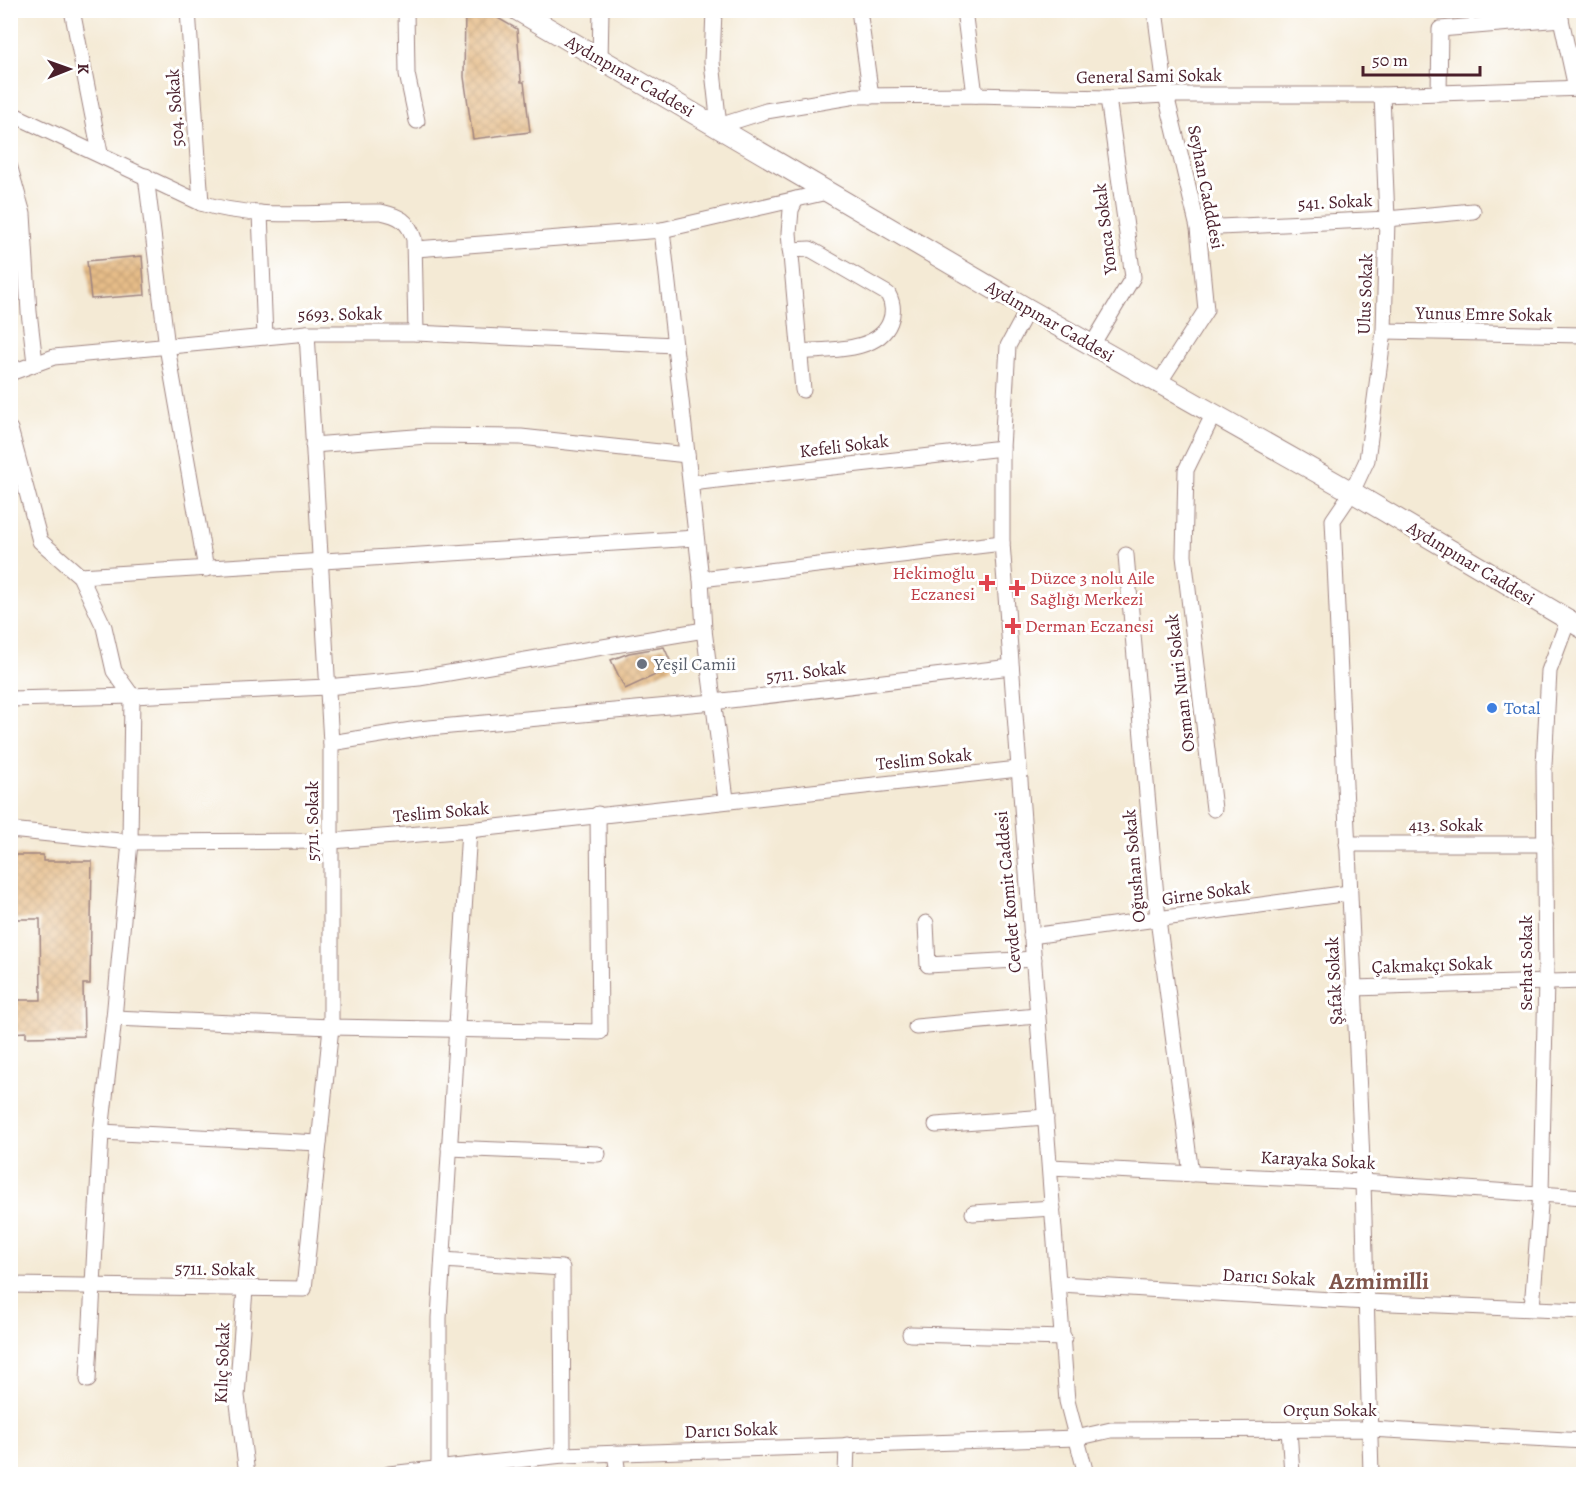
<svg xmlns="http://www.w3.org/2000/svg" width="1594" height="1485" font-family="Alegreya,serif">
  <defs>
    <pattern id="building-cross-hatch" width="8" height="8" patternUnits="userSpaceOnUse" patternTransform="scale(1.5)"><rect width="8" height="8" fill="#e5bc88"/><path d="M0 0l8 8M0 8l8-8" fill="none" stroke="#c6a176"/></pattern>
  </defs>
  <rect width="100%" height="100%" fill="#fff"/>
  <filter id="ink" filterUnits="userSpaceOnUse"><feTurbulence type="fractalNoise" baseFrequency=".0167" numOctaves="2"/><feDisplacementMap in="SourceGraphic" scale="12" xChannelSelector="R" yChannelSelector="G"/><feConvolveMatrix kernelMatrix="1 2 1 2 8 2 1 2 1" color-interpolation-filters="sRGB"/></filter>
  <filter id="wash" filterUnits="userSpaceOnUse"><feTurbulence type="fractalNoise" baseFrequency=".008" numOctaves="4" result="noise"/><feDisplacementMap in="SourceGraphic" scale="24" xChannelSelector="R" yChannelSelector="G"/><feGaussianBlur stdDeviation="1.35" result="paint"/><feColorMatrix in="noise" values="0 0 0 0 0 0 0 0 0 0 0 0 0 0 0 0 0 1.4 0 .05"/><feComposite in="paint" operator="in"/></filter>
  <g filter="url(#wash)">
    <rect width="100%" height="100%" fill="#f4ead5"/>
    <g id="blocks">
      <g fill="url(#building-cross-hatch)">
        <path d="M465,10h19l33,19 4,53h3l6,50 -57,7 -9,-62z"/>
        <path d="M142,256l3,39 -54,4 -4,-38z"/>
        <path d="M664,647l9,20 -48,22 -14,-29 18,-7z"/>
        <path d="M10,855h33v6h49l-2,123h-7l1,52 -58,1v-5l-16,1v-33h31l-1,-81h-30z"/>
      </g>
    </g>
  </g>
  <g filter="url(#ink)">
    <use href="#blocks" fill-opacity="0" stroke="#9f8480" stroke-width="1.5"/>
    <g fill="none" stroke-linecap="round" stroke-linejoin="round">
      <defs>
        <g id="minor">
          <path d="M72,10l28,143"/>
          <path d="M188,10l13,193"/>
          <path d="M406,10l1,64 10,47"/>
          <path d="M714,10l-2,52 7,64 47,-15 90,-15 119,-1 133,3 58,-3h216l202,-7"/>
          <path d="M859,10l12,86"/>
          <path d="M964,10l11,85"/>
          <path d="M1155,10l11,85 32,133 8,82 -47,73"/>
          <path d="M1559,10l17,78"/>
          <path d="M600,61l1,-51"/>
          <path d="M1439,93l1,-64 121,-10"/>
          <path d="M10,113l191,90c57,18 121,8 180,9 18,4 27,8 33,27l2,94"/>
          <path d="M10,168l13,46 6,98 6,51"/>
          <path d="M146,176l21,171 39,222"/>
          <path d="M796,199l-5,11 -2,23 14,157"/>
          <path d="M260,213l5,124"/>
          <path d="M1198,228l189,-9 86,-8"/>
          <path d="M662,230l39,349 3,51 22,169"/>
          <path d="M416,249l246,-19 165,-38"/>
          <path d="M790,250l20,-1 78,45c5,9 6,18 2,28 -12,31 -62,27 -90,30"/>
          <path d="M1028,309l-20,37 -6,102v95l65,858 19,73"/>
          <path d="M1384,331l200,4"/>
          <path d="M307,333l24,410"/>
          <path d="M1092,345l41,-68 -25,-179"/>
          <path d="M10,373l44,-16 253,-24h109l259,12"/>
          <path d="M1213,415l-27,55 -2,86 30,253"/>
          <path d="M10,429l30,112 40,35 24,51 10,44 18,25 195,-9 92,-9 285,-48"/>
          <path d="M313,445l114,-9 94,1 166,18"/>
          <path d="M691,483l311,-35"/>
          <path d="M1126,555l32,364 33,255"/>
          <path d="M80,576l616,-38"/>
          <path d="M701,579l301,-36"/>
          <path d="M10,699l122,-3 -2,146 202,-1 137,-11 549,-61"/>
          <path d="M10,830l120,12 -16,176"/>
          <path d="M1347,844h198"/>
          <path d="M926,923l2,42 106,-6"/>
          <path d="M1031,936l318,-43"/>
          <path d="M1354,988l230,-7"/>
          <path d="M916,1027l121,-11"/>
          <path d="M936,1125l110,-8"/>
          <path d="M101,1132l218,11"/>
          <path d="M449,1148l149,6"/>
          <path d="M1050,1167l313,15 221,15"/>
          <path d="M973,1213l80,-5"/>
          <path d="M443,1260l119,8 1,187"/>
          <path d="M1060,1284l307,18 217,9"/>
          <path d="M10,1285l294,4 27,-262v-284l87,-14 295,-27 298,-35"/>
          <path d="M245,1289l-8,107 10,78"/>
          <path d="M1532,1308l9,-116 5,-212 -2,-215 5,-94 19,-51"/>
          <path d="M910,1334l154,4"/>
          <path d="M88,1380l13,-248 13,-114 217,9 269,5 -2,-218"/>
          <path d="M1289,1429l3,45"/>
          <path d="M615,1453l3,21"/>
          <path d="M439,1469v-151l30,-488"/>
          <path d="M389,1474l174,-19 513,-17 35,-8 259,-1 214,12"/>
          <path d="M846,1474l1,-29"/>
          <path d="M1371,1474l-8,-292 -30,-662 19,-28 15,-32 17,-129 3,-112 -5,-124"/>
        </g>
        <path id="major" d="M517,10l511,299 324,183 232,137"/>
      </defs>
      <use href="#minor" stroke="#9f8480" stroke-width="17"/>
      <use href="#major" stroke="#9f8480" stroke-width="22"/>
      <use href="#minor" stroke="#fff" stroke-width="15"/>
      <use href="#major" stroke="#fff" stroke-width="20"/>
    </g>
  </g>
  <g fill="#e0444e" stroke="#fff" stroke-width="2">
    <path d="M984 574h6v6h6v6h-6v6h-6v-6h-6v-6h6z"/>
    <path d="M1014 579h6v6h6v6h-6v6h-6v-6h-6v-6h6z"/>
    <path d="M1010 617h6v6h6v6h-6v6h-6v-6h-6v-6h6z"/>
  </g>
  <circle fill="#6b7280" stroke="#fff" stroke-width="2" cx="642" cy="664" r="6"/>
  <circle fill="#3f7fe0" stroke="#fff" stroke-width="2" cx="1492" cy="708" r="6"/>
  <g text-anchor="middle" stroke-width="6" stroke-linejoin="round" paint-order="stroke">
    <g font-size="18" fill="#4a1f2b" stroke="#fff">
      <text transform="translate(630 76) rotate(30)" y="6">Aydınpınar Caddesi</text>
      <text transform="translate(1149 76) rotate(-1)" y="6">General Sami Sokak</text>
      <text transform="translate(175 108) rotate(-94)" y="6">504. Sokak</text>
      <text transform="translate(1206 187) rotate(79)" y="6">Seyhan Cadddesi</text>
      <text transform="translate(1335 202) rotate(-3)" y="6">541. Sokak</text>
      <text transform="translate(1105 229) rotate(-97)" y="6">Yonca Sokak</text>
      <text transform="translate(1365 294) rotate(-88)" y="6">Ulus Sokak</text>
      <text transform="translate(340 314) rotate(-1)" y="6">5693. Sokak</text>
      <text transform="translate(1484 314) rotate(1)" y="6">Yunus Emre Sokak</text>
      <text transform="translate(1050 321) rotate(30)" y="6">Aydınpınar Caddesi</text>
      <text transform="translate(844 446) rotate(-7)" y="6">Kefeli Sokak</text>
      <text transform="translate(1471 563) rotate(31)" y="6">Aydınpınar Caddesi</text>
      <text transform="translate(806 672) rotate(-7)" y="6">5711. Sokak</text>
      <text transform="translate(1180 683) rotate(-97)" y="6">Osman Nuri Sokak</text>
      <text transform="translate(924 759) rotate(-6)" y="6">Teslim Sokak</text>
      <text transform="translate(441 812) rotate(-5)" y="6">Teslim Sokak</text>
      <text transform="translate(312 821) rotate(-90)" y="6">5711. Sokak</text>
      <text x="1446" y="831">413. Sokak</text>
      <text transform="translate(1134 866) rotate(-95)" y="6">Oğushan Sokak</text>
      <text transform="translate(1008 892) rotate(-95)" y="6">Cevdet Komit Caddesi</text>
      <text transform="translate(1206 893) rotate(-8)" y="6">Girne Sokak</text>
      <text transform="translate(1526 963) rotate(-90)" y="6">Serhat Sokak</text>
      <text transform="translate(1432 965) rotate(-2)" y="6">Çakmakçı Sokak</text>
      <text transform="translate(1334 981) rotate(-93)" y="6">Şafak Sokak</text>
      <text transform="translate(1318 1160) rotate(3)" y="6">Karayaka Sokak</text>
      <text transform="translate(215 1269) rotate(1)" y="6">5711. Sokak</text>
      <text transform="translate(1269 1277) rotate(3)" y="6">Darıcı Sokak</text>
      <text transform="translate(222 1363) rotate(-88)" y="6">Kılıç Sokak</text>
      <text x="1330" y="1416">Orçun Sokak</text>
      <text transform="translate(731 1430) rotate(-2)" y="6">Darıcı Sokak</text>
    </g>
    <g font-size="18" fill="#be3a42" stroke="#fff" text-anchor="start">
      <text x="975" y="579" text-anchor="end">Hekimoğlu<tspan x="975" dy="21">Eczanesi</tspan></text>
      <text x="1030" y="584">Düzce 3 nolu Aile<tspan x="1030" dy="21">Sağlığı Merkezi</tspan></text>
      <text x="1025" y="632">Derman Eczanesi</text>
    </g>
    <g font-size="18" fill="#5b616d" stroke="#fff" text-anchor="start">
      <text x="654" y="670">Yeşil Camii</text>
    </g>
    <g font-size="18" fill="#366cbe" stroke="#fff" text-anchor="start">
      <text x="1504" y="714">Total</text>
    </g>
    <g font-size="24" font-weight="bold" fill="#80564c" stroke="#fff">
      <text x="1379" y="1289">Azmimilli</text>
    </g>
  </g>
  <rect width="1594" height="1485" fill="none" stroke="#fff" stroke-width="36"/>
  <g transform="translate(69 69) rotate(89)" stroke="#ffffff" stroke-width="4.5" paint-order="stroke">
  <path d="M0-4.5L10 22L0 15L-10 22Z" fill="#4a1f2b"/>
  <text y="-9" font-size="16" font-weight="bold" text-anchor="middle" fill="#4a1f2b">K</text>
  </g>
  <path d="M1363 66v9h117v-9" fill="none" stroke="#4a1f2b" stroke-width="3"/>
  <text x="1372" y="66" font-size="18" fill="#4a1f2b" stroke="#ffffff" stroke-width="4.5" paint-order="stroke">50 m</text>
</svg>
